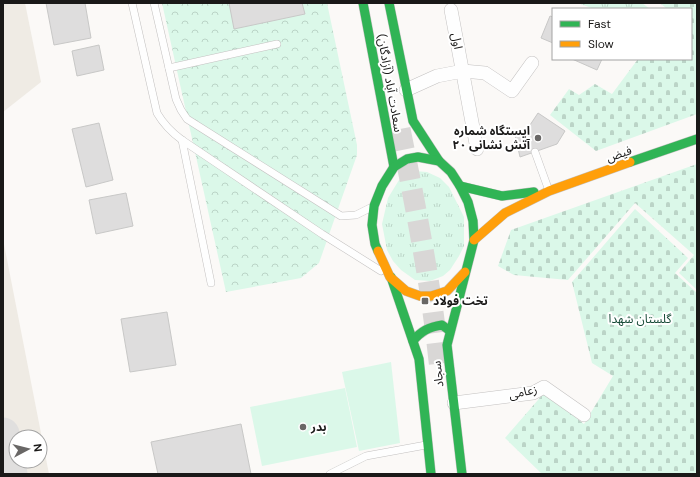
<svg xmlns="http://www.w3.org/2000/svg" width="700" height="477" font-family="'DM Sans','Noto Sans Arabic',sans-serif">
  <defs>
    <pattern id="grass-tufts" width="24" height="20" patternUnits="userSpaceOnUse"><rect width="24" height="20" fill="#dbf8e9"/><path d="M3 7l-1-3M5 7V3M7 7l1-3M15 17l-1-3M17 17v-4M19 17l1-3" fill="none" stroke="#bbd4c7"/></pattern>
    <pattern id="forest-crowns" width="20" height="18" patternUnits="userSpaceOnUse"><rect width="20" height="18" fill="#dbf8e9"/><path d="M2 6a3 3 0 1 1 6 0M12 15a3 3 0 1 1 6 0" fill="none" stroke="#bbd4c7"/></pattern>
    <pattern id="cemetery-stones" width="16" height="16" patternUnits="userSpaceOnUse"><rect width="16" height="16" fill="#dbf8e9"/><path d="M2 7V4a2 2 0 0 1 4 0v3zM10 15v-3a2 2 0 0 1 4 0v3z" fill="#bbd4c7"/></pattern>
  </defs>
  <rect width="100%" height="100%" fill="#fbf9f7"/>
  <g fill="#efebe4" fill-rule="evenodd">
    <path d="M3,3h22l16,79 -38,30z"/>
    <path d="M3,239l46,235h-46zM16,437h24v24h-24z"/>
  </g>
  <g fill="url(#grass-tufts)">
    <path d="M578,3h64l8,6h-56z"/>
    <path d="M414,171l13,1 13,6 9,9 15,30v29l-5,10 -9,14 -7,6 -13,5 -15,-1 -14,-10 -8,-9 -6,-11 -5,-26 6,-26 11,-18z"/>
  </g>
  <path fill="url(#forest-crowns)" d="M162,3h165l30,142v10l-38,108 -18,15 -75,14z"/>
  <g fill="url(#cemetery-stones)">
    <path d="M660,3h37v111l-101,37 -46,-36 19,-26 10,6 16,-11 17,10 26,-35h53v-50h-24z"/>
    <path d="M697,164v126l-18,-17 15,-18 -59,-52 -67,77 -54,-5 -16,-9 13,-36z"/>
    <path d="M635,209l53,49 -13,15 22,20v181h-155l-37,-36 39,-45 40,31 29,-48 -21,-13 -20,-81z"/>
  </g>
  <g fill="#dbf8e9">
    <path d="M391,362l9,81 -41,8 -17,-79z"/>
    <path d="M345,388l12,59 -95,19 -12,-59z"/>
  </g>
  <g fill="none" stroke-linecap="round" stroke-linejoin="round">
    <path stroke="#e0dfde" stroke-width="33" d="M3,434l8,40"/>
  </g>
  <g fill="#dedddd" stroke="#c8c8c7">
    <path d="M46,3h39l6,35 -37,7z"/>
    <path d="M229,3h73l3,11 -71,15z"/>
    <path d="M550,16l3,1v26l-12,-5z"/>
    <path d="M99,45l5,25 -27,6 -5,-25z"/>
    <path d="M572,59h30l-5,11z"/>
    <path d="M538,113l27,18 -8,13 -37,13 -6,-26 14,-3z"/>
    <path d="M99,123l14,57 -27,7 -14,-58z"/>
    <path d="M126,193l7,33 -37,8 -7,-34z"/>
    <path d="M167,312l9,53 -46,7 -9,-53z"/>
    <path d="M241,424l10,50h-93l-7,-32z"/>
  </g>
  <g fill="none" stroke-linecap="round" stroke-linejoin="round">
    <path stroke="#d9d7d6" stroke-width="21" stroke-dasharray="21 10" stroke-linecap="butt" d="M400,129c16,80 32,160 40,241"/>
    <defs>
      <g id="lane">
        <path d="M132,3l25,110c7,12 14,19 25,27l140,94 59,37"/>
        <path d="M154,3l22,96 5,11 6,9 154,97 15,-1 14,-7"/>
        <path d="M169,68l108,-24"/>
        <path d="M182,140l29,143"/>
        <path d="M535,152l13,36"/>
        <path d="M330,474l36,-18 60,-11"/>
      </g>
      <g id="street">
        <path d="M451,10l26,139"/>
        <path d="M406,90l31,-14 26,-5 22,2 27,18 20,-28"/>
        <path d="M454,403l79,-10 11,-6 40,28"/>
      </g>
      <g id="fast">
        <path d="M363,3l31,164"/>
        <path d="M389,3l24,118 26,40"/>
        <path d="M630,162l67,-23"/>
        <path d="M460,186l42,10 32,-4"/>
        <path d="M378,251l-3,-7 -3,-19 2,-19 8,-20 12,-19 13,-8 11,-2 21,4 12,11 9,14 8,16 5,19 1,19 -27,105 15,129"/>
        <path d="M391,277l28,82 12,115"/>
        <path d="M413,341c8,-10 16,-14 29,-16l8,6"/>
      </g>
      <g id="slow">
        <path d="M474,240l31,-27 44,-22 81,-29"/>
        <path d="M378,251l12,26 16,14 14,5h11l16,-5 18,-19"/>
      </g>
    </defs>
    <use href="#lane" stroke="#c3c1c0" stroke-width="8"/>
    <use href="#street" stroke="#c3c1c0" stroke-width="14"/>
    <use href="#fast" stroke="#c3c1c0" stroke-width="10"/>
    <use href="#slow" stroke="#c3c1c0" stroke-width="10"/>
    <use href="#lane" stroke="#fefefe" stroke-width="7"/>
    <use href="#street" stroke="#fefefe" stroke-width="13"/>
    <use href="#fast" stroke="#30b455" stroke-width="9"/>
    <use href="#slow" stroke="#ff9f0a" stroke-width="9"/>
  </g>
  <g fill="#696766" stroke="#fff" stroke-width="1.5">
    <circle cx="538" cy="138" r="4"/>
    <rect x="421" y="297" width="8" height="8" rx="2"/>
    <circle cx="303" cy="427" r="4"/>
  </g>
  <g text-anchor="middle" stroke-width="4" stroke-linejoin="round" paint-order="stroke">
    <g font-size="12" fill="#1a1918" stroke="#fff">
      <text transform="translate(457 41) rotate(79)" y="4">اول</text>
      <text transform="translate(390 83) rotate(80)" y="4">سعادت آباد (آزادگان)</text>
      <text transform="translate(619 154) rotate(-19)" y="4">فیض</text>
      <text transform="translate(438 374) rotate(-97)" y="4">سجاد</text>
      <text transform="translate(523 392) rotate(-12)" y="4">زعامی</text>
    </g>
    <g font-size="12" font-weight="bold" fill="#1a1918" stroke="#fff" text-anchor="start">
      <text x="530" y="135" text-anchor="end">ایستگاه شماره<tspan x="530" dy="14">۲۰ آتش نشانی</tspan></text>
      <text x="433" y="305">تخت فولاد</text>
      <text x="311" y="431">بدر</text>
    </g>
    <g font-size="12" fill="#154a36" stroke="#fff">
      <text x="640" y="323">گلستان شهدا</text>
    </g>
  </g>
  <rect width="700" height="477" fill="none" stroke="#1a1918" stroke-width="8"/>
  <rect x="552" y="8" width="140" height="52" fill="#ffffff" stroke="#a3a3a3"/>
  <rect x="560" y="21" width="20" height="6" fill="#30b455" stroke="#a3a3a3"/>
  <text x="588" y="28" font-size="12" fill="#1a1918">Fast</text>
  <rect x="560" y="41" width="20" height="6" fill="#ff9f0a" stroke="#a3a3a3"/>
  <text x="588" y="48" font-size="12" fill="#1a1918">Slow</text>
  <g transform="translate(28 449) rotate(83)"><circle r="19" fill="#ffffff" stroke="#a3a3a3"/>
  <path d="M0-3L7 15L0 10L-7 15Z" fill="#696766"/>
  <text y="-6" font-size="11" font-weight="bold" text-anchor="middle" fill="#1a1918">N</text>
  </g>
</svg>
